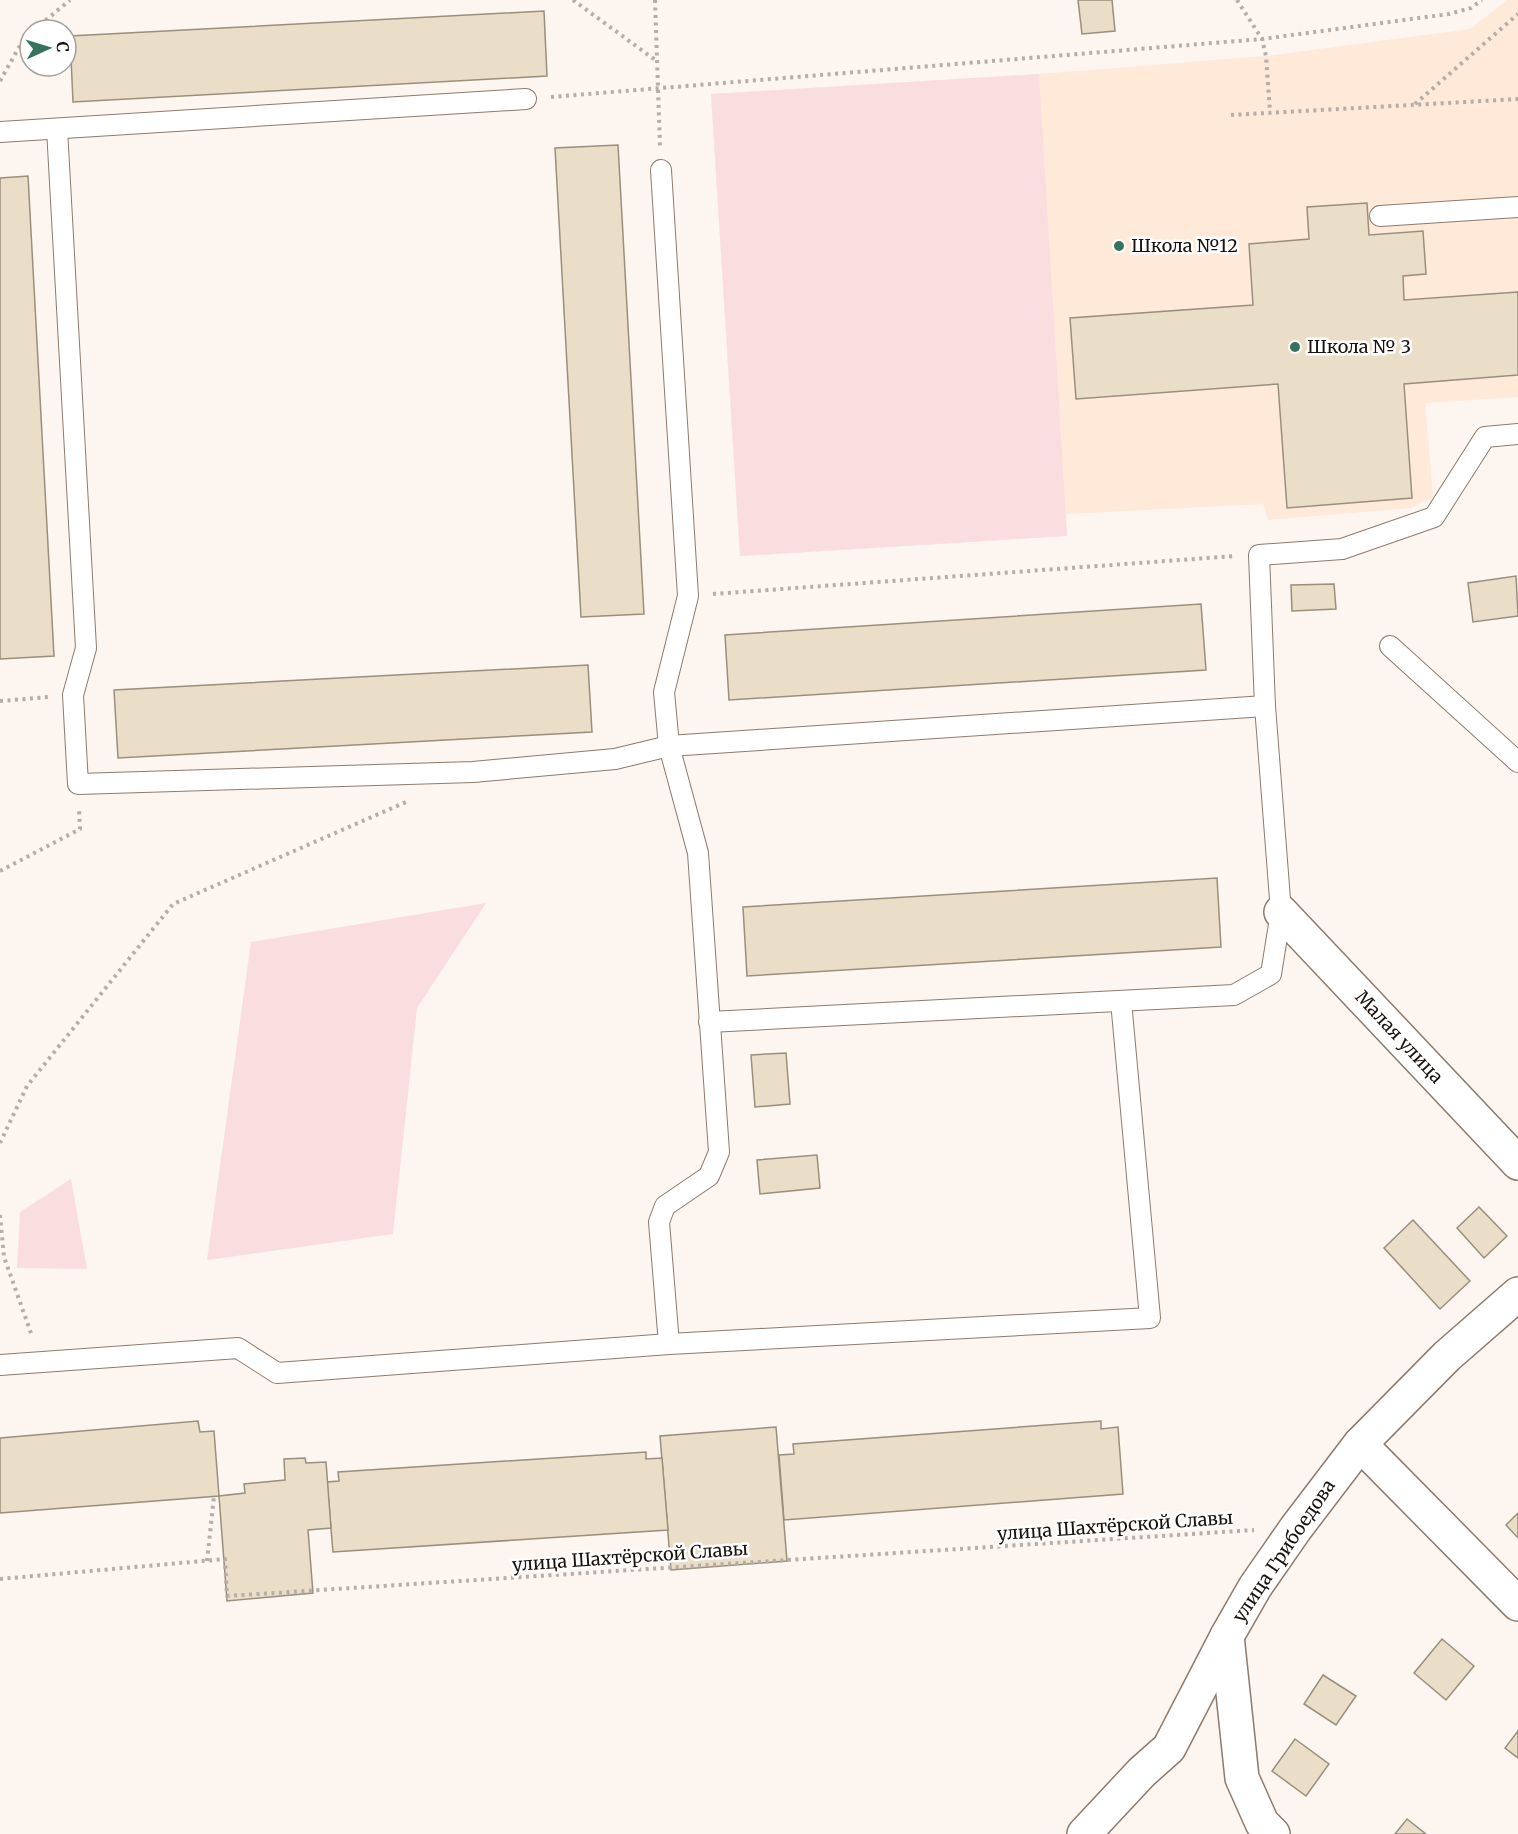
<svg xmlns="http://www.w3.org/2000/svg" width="1518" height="1834" font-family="Merriweather,serif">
  <rect width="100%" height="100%" fill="#fdf5ef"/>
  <path fill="#ffe9d9" d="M1507,0h11v397l-93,6 8,94 -22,11 -143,12 -5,-16 -197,10 1,22 -327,20 -29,-462 328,-20 227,-18 204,-27z"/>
  <g fill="#fadedf">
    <path d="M1039,74l28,462 -327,20 -29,-462z"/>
    <path d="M486,903l-69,105 -24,226 -186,26 44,-318z"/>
    <path d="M71,1179l16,90 -70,-1 3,-56z"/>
  </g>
  <g fill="#eadec9" stroke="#9a8f7c" stroke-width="1.5">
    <path d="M1078,0h34l3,31 -33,3z"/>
    <path d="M544,11l3,65 -474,26 -3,-66z"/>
    <path d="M618,145l26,469 -63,3 -26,-469z"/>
    <path d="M28,176l26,480 -54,3v-481z"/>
    <path d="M1367,203l2,32 54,-4 3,43 -23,2 1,24 114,-8v83l-114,9 8,114 -125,10 -9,-124 -202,15 -6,-81 183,-13 -4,-61 60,-5 -2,-32z"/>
    <path d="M1516,576l2,40 -45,6 -5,-39z"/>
    <path d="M1334,584l2,25 -44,2 -1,-26z"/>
    <path d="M1201,604l5,66 -477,30 -4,-65z"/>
    <path d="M588,665l4,67 -474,26 -4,-68z"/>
    <path d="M1217,878l4,69 -474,29 -4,-69z"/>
    <path d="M786,1053l4,51 -35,3 -4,-52z"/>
    <path d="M817,1155l3,33 -60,6 -3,-34z"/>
    <path d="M1479,1207l28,29 -23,22 -27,-30z"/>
    <path d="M1413,1220l57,61 -30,28 -56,-61z"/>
    <path d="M198,1421l2,11 14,-1 5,65 -219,17v-75z"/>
    <path d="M1101,1421v8l17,-2 5,67 -339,26 -5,-65 15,-1 -1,-10z"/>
    <path d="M776,1427l11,134 -116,9 -11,-134z"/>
    <path d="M646,1452v7l16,-1 6,72 -335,22 -6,-70 12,-1 -1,-9z"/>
    <path d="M305,1458l1,5 20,-1 5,66 -23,2 5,63 -86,8 -8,-105 26,-3 -1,-9 41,-4 -1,-21z"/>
    <path d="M1518,1513v25l-12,-13z"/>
    <path d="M1442,1639l32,27 -28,34 -32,-27z"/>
    <path d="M1323,1675l33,21 -20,29 -32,-21z"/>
    <path d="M1518,1731v27l-13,-10z"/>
    <path d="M1295,1739l34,25 -23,32 -34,-25z"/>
    <path d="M1407,1819l19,15h-31z"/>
  </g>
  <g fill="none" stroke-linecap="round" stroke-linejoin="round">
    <defs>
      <g id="lane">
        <path d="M57,129l29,519 -13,47 5,89 395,-12 142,-13 54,-13 596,-40"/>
        <path d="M0,132l526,-33"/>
        <path d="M661,170l27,426 -24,96 5,54 29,107 21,299 -10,24 -44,30 -6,16 10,122"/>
        <path d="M1380,216l138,-9"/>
        <path d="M1390,646l128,116"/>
        <path d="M709,1022l525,-27 37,-21 10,-62 -16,-206 -6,-151 83,-6 92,-32 51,-80 33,-3"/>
        <path d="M0,1365l238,-17 39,25 392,-29 481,-26 -29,-317"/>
      </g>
      <g id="street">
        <path d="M1281,912l237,251"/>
        <path d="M1360,1444l158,160"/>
        <path d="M1227,1636l15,142 20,45 11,11"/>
        <path d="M1084,1834l58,-62 27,-24 58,-112 28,-49 41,-59 64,-84 87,-88 71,-62"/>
      </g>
    </defs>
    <use href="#lane" stroke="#8d7b6d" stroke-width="22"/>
    <use href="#street" stroke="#8d7b6d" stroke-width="36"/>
    <g stroke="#b5ada8" stroke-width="4" stroke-dasharray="3 4.5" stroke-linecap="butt">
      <path d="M573,0l85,62"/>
      <path d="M655,0l5,146"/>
      <path d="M1237,0l25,39 4,17 4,56"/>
      <path d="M34,30l36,-30"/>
      <path d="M0,81l22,-39 8,-8"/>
      <path d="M551,97l711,-58 187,-25 22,-6 11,-8"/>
      <path d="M1415,104l103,-90"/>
      <path d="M1231,115l287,-16"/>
      <path d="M713,594l522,-38"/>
      <path d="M0,701l49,-4"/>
      <path d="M0,871l80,-42 -1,-20"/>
      <path d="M0,1143l27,-57 146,-182 233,-102"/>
      <path d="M0,1215l4,42 28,79"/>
      <path d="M207,1561l7,-65"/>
      <path d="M0,1579l225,-20 2,37 1027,-66"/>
    </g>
    <use href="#lane" stroke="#fff" stroke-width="20"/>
    <use href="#street" stroke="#fff" stroke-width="33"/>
  </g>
  <g fill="#36735e" stroke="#fff" stroke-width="2">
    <circle cx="1119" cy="246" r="6"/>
    <circle cx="1295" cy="347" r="6"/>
  </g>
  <g text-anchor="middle" stroke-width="5" stroke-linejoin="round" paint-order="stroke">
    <g font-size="18" fill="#18110c" stroke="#fff" text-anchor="start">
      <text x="1131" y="252">Школа №12</text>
      <text x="1307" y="353">Школа № 3</text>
    </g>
    <g font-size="18" fill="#18110c" stroke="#fff">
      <text transform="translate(1399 1037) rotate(47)" y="6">Малая улица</text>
      <text transform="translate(1115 1526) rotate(-4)" y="6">улица Шахтёрской Славы</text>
      <text transform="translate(1284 1551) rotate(-56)" y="6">улица Грибоедова</text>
      <text transform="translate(630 1557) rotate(-4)" y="6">улица Шахтёрской Славы</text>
    </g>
  </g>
  <g transform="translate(48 48) rotate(86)"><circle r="28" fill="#ffffff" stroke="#a3a09e" stroke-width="1.5"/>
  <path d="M0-4.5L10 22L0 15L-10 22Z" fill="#36735e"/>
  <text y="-9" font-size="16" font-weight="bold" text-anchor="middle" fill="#18110c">С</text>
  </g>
</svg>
